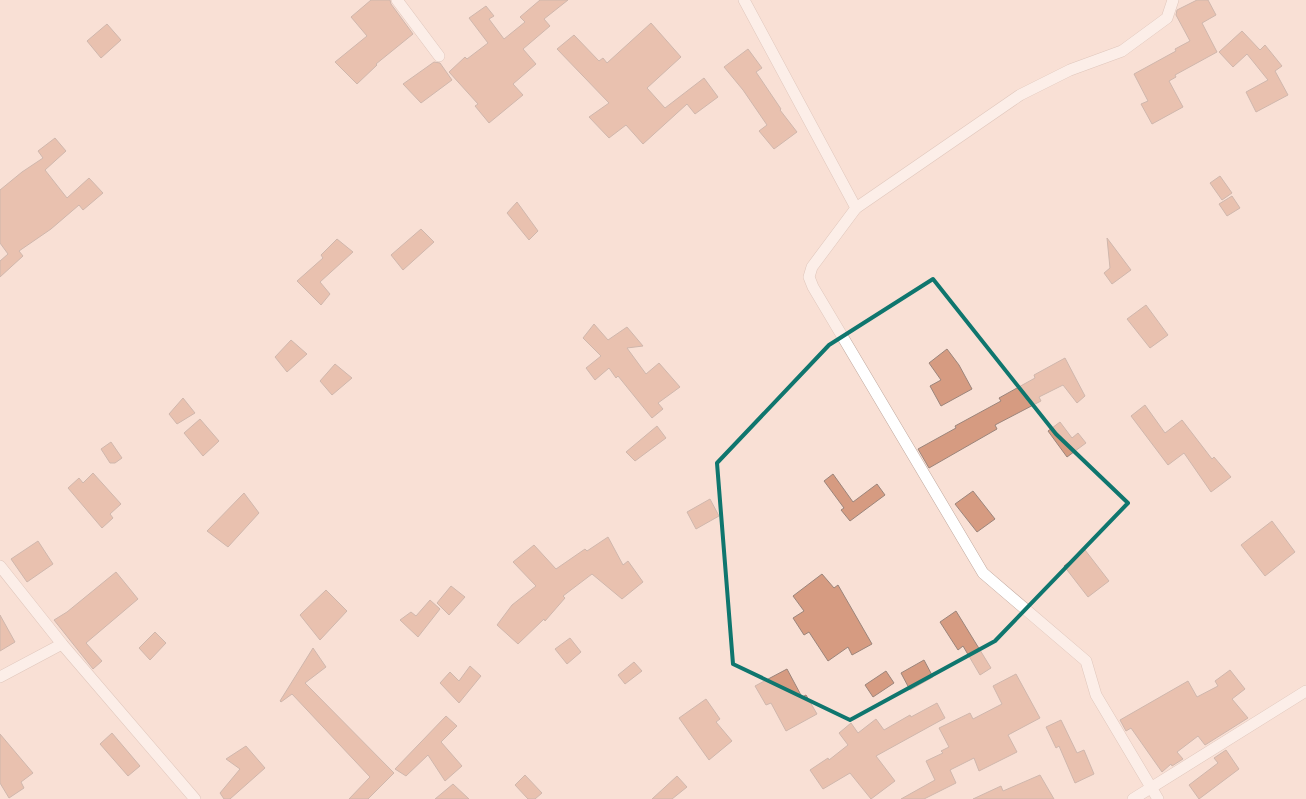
<svg xmlns="http://www.w3.org/2000/svg" width="1306" height="799" font-family="'Zilla Slab',serif">
  <rect width="100%" height="100%" fill="#f9e0d5"/>
  <g fill="#d69b81" stroke="#9c857b">
    <path d="M371,0h19l1,4 22,30 -37,30 1,1 -20,19 -22,-22 32,-26 -16,-19z"/>
    <path d="M540,0h28l-24,19 6,7 -27,23 13,15 -23,20 10,11 -34,28 -14,-17 3,-2 -29,-32 16,-15 2,2 21,-16 -19,-25 17,-12 8,10 -5,3 15,20 21,-17 -5,-5z"/>
    <path d="M1197,0h11l8,15 -14,8 15,29 -42,23 1,2 -7,4 14,26 -31,17 -11,-20 7,-3 -14,-27 42,-23 -1,-2 15,-8 -14,-26 1,-5z"/>
    <path d="M651,23l30,34 -34,31 18,20 39,-30 14,19 -23,17 -8,-10 -44,40 -17,-19 -17,13 -20,-21 20,-14 -52,-54 17,-14 25,26 4,-3 4,5z"/>
    <path d="M107,24l14,16 -20,18 -14,-17z"/>
    <path d="M1242,31l18,19 5,-5 17,21 -7,5 13,24 -32,17 -10,-20 22,-12 -21,-26 -14,13 -14,-15z"/>
    <path d="M748,49l14,19 -6,4 25,37 -1,1 17,22 -23,17 -15,-18 8,-6 -24,-35 -19,-23z"/>
    <path d="M434,62l6,1 12,17 -31,23 -18,-19z"/>
    <path d="M55,138l11,13 -21,19 22,28 22,-20 14,15 -20,17 -4,-5 -28,24 -32,22 4,5 -23,21v-16l8,-7 -8,-11v-53l22,-18 21,-14 -5,-7z"/>
    <path d="M1220,176l12,17 -10,7 -12,-17z"/>
    <path d="M1232,196l8,12 -13,8 -8,-12z"/>
    <path d="M517,202l21,29 -9,9 -22,-27z"/>
    <path d="M421,229l13,13 -31,28 -12,-15z"/>
    <path d="M1107,238l24,32 -19,14 -8,-11 6,-5z"/>
    <path d="M337,239l16,13 -33,30 10,12 -9,11 -24,-24 26,-23 -2,-3z"/>
    <path d="M1146,305l22,30 -18,13 -23,-29z"/>
    <path d="M594,324l14,16 19,-13 16,19 -16,2 19,26 13,-11 21,24 -22,16 5,6 -11,9 -34,-42 -2,2 -7,-10 -14,12 -9,-12 15,-12 -18,-18z"/>
    <path d="M291,340l16,14 -20,18 -12,-15z"/>
    <path d="M947,349l12,16 13,24 -31,17 -11,-20 11,-6 -12,-17z"/>
    <path d="M1065,358l20,38 -8,7 -14,-18 -24,12 2,4 -46,24 2,4 -68,39 -11,-19 38,-21 -1,-2 46,-25 -2,-3 36,-20 -1,-3z"/>
    <path d="M335,364l17,14 -20,17 -12,-14z"/>
    <path d="M183,398l12,15 -18,11 -8,-10z"/>
    <path d="M1145,405l20,28 17,-13 30,39 2,-2 17,20 -20,15 -27,-39 -16,12 -37,-49z"/>
    <path d="M200,419l19,22 -16,15 -19,-23z"/>
    <path d="M1060,422l12,16 6,-5 8,10 -19,14 -19,-26z"/>
    <path d="M657,426l9,12 -31,23 -9,-9z"/>
    <path d="M111,442l11,16 -7,5h-5l-9,-14z"/>
    <path d="M93,473l28,31 -11,10 3,4 -11,10 -34,-40 11,-10 4,5z"/>
    <path d="M833,474l20,28 24,-18 8,11 -35,26 -9,-11 3,-2 -20,-27z"/>
    <path d="M973,491l22,28 -18,13 -22,-28z"/>
    <path d="M244,493l15,20 -31,34 -21,-16z"/>
    <path d="M710,499l9,17 -23,13 -9,-17z"/>
    <path d="M1272,521l23,31 -30,24 -24,-31z"/>
    <path d="M608,537l15,28 5,-4 15,21 -21,17 -30,-25 -29,22 2,2 -20,23 -1,-2 -26,25 -21,-19 15,-20 24,-19 -23,-24 21,-17 22,24 29,-20 2,2z"/>
    <path d="M38,541l15,23 -26,18 -16,-23z"/>
    <path d="M1085,550l24,31 -21,16 -24,-31z"/>
    <path d="M116,572l22,27 -52,44 16,18 -9,8 -39,-49 13,-8z"/>
    <path d="M822,574l12,14 4,-3 34,59 -20,11 -4,-8 -20,14 -19,-29 -5,3 -11,-17 11,-7 -11,-15z"/>
    <path d="M451,586l14,11 -16,18 -12,-12z"/>
    <path d="M326,590l21,21 -27,29 -20,-25z"/>
    <path d="M430,600l10,9 -22,28 -18,-17 11,-8 5,4z"/>
    <path d="M956,611l35,57 -11,7 -17,-29 -5,4 -18,-28z"/>
    <path d="M0,615l15,27 -15,9z"/>
    <path d="M155,632l11,11 -16,17 -11,-12z"/>
    <path d="M570,638l11,14 -14,12 -12,-15z"/>
    <path d="M313,648l13,19 -21,16 89,90 -26,26h-19l21,-22 -78,-83 -11,8 -1,-1z"/>
    <path d="M924,660l9,17 -23,13 -9,-17z"/>
    <path d="M634,662l8,9 -17,13 -7,-9z"/>
    <path d="M470,666l11,10 -22,27 -19,-20 10,-11 9,9z"/>
    <path d="M787,669l15,28 4,-2 11,19 -31,17 -15,-28 -5,2 -11,-19z"/>
    <path d="M1230,670l15,19 -13,10 16,19 -43,27 -7,-9 -21,16 6,7 -11,7 -1,-2 -9,8 -31,-44 -5,3 -6,-11 68,-39 9,16 21,-11 -3,-5z"/>
    <path d="M886,671l8,12 -21,14 -8,-12z"/>
    <path d="M1016,674l24,44 -32,17 9,17 -38,19 -5,-13 -24,12 6,13 -32,16h-23l34,-19 -9,-19 17,-8 -2,-2 8,-4 -10,-19 31,-15 3,6 29,-15 -9,-18z"/>
    <path d="M706,699l14,20 -4,3 16,19 -23,19 -30,-42z"/>
    <path d="M937,703l8,15 -69,38 19,25 -24,18 -21,-26 -27,16 -13,-19 18,-12 1,2 19,-15 -9,-12 12,-10 7,10 18,-14 8,11 26,-15 1,2z"/>
    <path d="M446,716l11,10 -16,16 21,24 -17,15 -17,-26 -22,21 -11,-7z"/>
    <path d="M1061,720l16,33 7,-3 10,24 -19,9 -16,-37 -3,2 -10,-21z"/>
    <path d="M112,733l28,33 -12,10 -28,-32z"/>
    <path d="M0,734l33,39 -12,9 3,6 -15,10 -9,-15z"/>
    <path d="M246,746l19,22 -35,31h-6l-4,-6 20,-24 -14,-10z"/>
    <path d="M1226,750l13,19 -40,30 -10,-14 29,-22 -4,-5z"/>
    <path d="M525,775l17,18 -7,6h-7l-13,-14z"/>
    <path d="M1040,775l14,24h-81l28,-13 2,5z"/>
    <path d="M677,776l10,11 -15,12h-20z"/>
    <path d="M453,784l16,15h-34z"/>
  </g>
  <g fill="none" stroke-linecap="round" stroke-linejoin="round">
    <defs>
      <g id="minor">
        <path d="M397,0l42,56"/>
        <path d="M744,0l112,208 -44,59 -3,10 4,10 170,286 103,88 10,34 62,104"/>
        <path d="M856,208l164,-113 50,-25 52,-19 45,-33 6,-18"/>
        <path d="M0,566l62,78 133,155"/>
        <path d="M0,677l62,-33"/>
        <path d="M1133,799l173,-108"/>
      </g>
    </defs>
    <use href="#minor" stroke="#c1a99f" stroke-width="12"/>
    <use href="#minor" stroke="#fff" stroke-width="11"/>
  </g>
  <path d="M0 0H1306V799H0ZM933,279l123,155 72,69 -133,138 -145,79 -117,-56 -16,-201 112,-118z" fill="#f9e0d5" fill-opacity=".55" fill-rule="evenodd"/>
  <path fill="none" stroke="#0f766e" stroke-width="4" stroke-linejoin="round" d="M933,279l123,155 72,69 -133,138 -145,79 -117,-56 -16,-201 112,-118z"/>
</svg>
